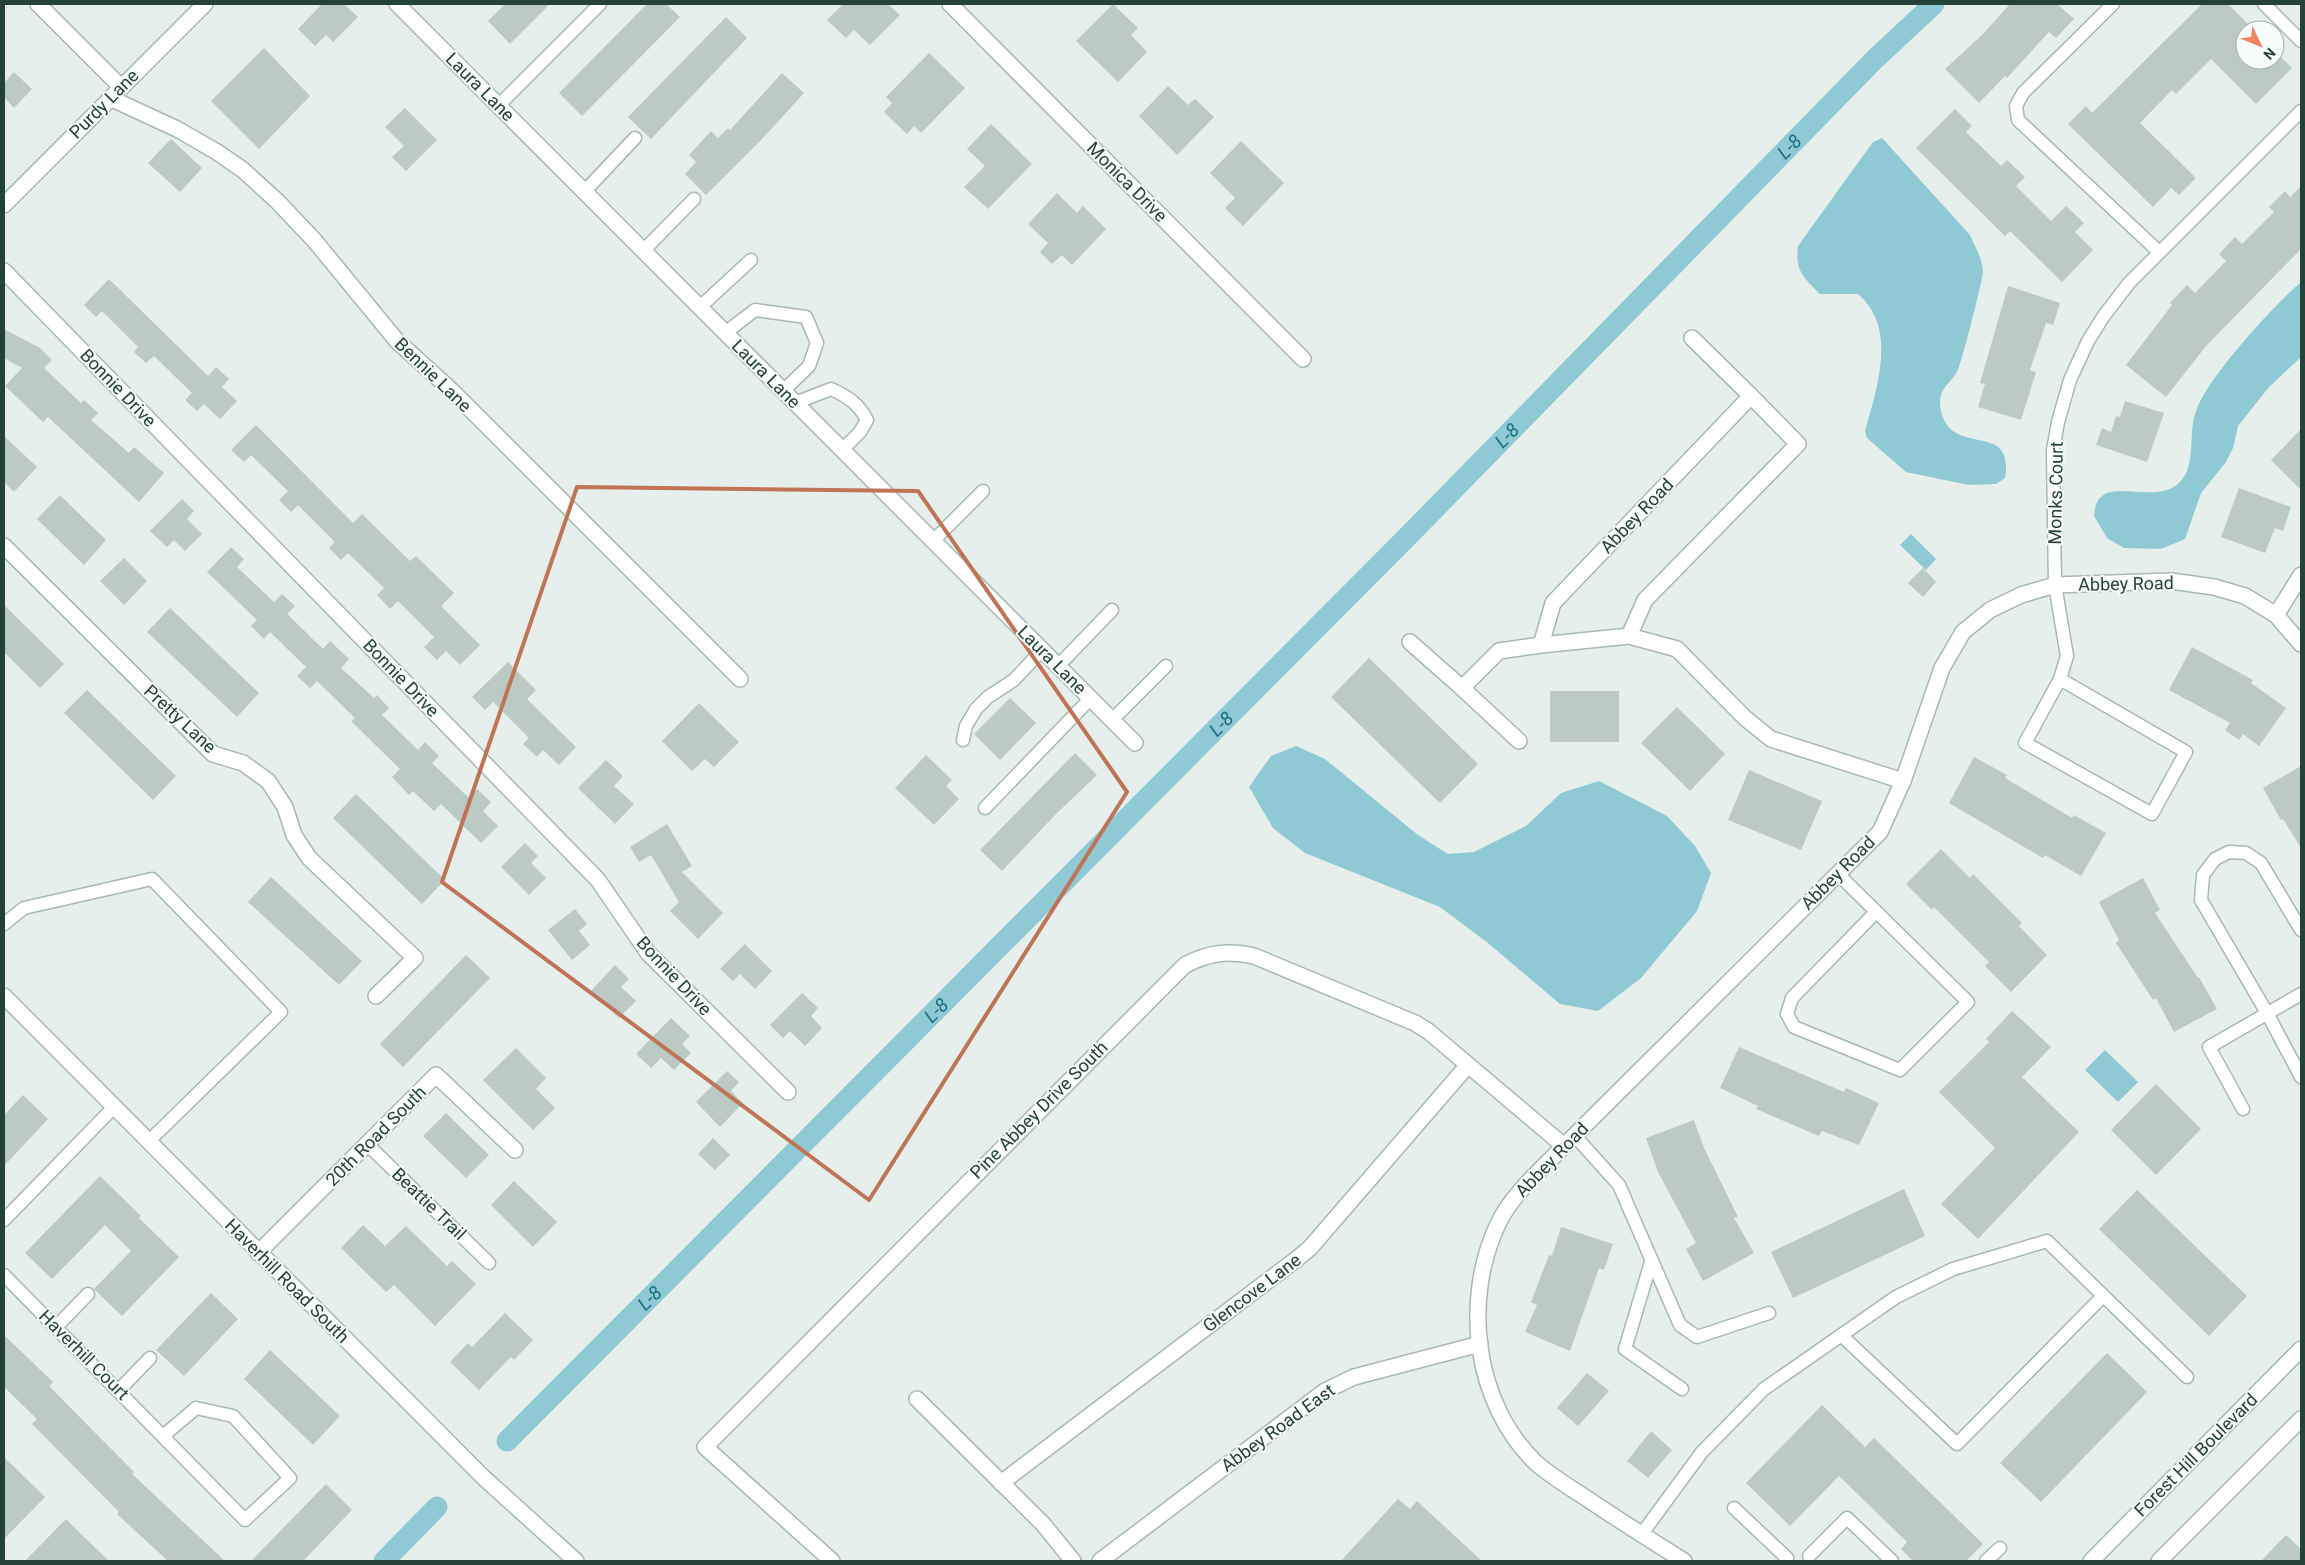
<svg xmlns="http://www.w3.org/2000/svg" width="2305" height="1565" font-family="Roboto,sans-serif">
  <rect width="100%" height="100%" fill="#e6efeb"/>
  <g fill="#8ec9d4">
    <path d="M1882,138l88,97c5,11 12,24 13,36 0,8 -20,86 -24,96 -7,18 -23,20 -18,44 11,48 74,8 64,67l-9,6 -27,1 -63,-13 -39,-34 -2,-7c12,-43 33,-103 -7,-137h-38c-17,-17 -25,-23 -22,-48l75,-104z"/>
    <path d="M2301,282v75l-32,30 -31,39 -5,22 -7,14 -25,31 -16,46 -24,10 -37,-1 -17,-10 -13,-22c3,-53 72,3 93,-45 7,-18 2,-42 9,-60 11,-33 78,-106 105,-129z"/>
    <path d="M1911,534l25,25 -10,11 -26,-25z"/>
    <path d="M1296,746l29,13 93,76 30,19 26,-2 52,-26 35,-33 38,-12 68,35 28,30 16,27 -14,38 -56,67 -43,33 -38,-7 -72,-61 -48,-36 -135,-54 -32,-25 -24,-41 22,-31z"/>
    <path d="M2105,1050l33,32 -20,20 -33,-32z"/>
  </g>
  <g fill="none" stroke-linecap="round" stroke-linejoin="round">
    <g stroke="#8ec9d4" stroke-width="21">
      <path id="s1" d="M507,1441l904,-908 464,-474 59,-55"/>
      <path d="M384,1561l53,-54"/>
    </g>
  </g>
  <g fill="#bbcac4">
    <path d="M322,4h22l14,13 -25,25 -7,-7 -11,11 -17,-17z"/>
    <path d="M505,4h45l-40,40 -22,-23z"/>
    <path d="M647,4h19l14,13 -98,99 -23,-23z"/>
    <path d="M843,4h45l12,11 -30,30 -16,-15 -8,8 -19,-18z"/>
    <path d="M1113,4l25,24 -7,7 16,17 -29,30 -42,-41z"/>
    <path d="M2010,4h47l17,15 -18,19 -7,-6 -42,46 -2,-2 -26,27 -34,-34 37,-34z"/>
    <path d="M2202,4h26l26,26h-9v30h30v-9l17,17 -36,36 -45,-45 -35,35 -4,-4 -32,33 56,55 -17,17 -8,-7 -18,19 -85,-83 18,-18 6,7z"/>
    <path d="M726,17l21,21 -96,101 -23,-22z"/>
    <path d="M264,48l46,48 -51,53 -48,-48z"/>
    <path d="M929,53l36,35 -44,45 -7,-7 -7,8 -23,-22 8,-9 -6,-6z"/>
    <path d="M14,72l18,17 -18,19 -10,-11v-14z"/>
    <path d="M782,73l22,20 -43,47 -55,55 -21,-21 11,-12 -7,-7 22,-24 7,7 10,-10 2,2z"/>
    <path d="M1168,86l20,19 7,-6 19,18 -37,38 -38,-39z"/>
    <path d="M405,108l32,32 -31,31 -14,-14 12,-11 -19,-19z"/>
    <path d="M1955,109l17,17 -6,6 35,34 6,-6 18,17 -9,9 35,35 15,-15 18,17 -9,9 18,18 -31,32 -52,-51 -5,5 -89,-88z"/>
    <path d="M991,124l41,40 -44,45 -24,-22 21,-21 -18,-17z"/>
    <path d="M171,139l31,29 -22,24 -32,-29z"/>
    <path d="M1241,141l43,42 -41,43 -18,-18 10,-10 -25,-25z"/>
    <path d="M2301,186v63l-95,97 -40,51 -40,-32 46,-60 -2,-2 17,-18 8,8 31,-32 -7,-7 16,-17 7,7 32,-32 -5,-5 16,-16 5,6z"/>
    <path d="M1057,193l20,20 6,-7 23,23 -34,36 -10,-10 -10,9 -12,-12 8,-9 -20,-19z"/>
    <path d="M109,279l99,97 8,-9 13,12 -7,8 15,14 -17,18 -16,-15 -7,7 -12,-11 7,-7 -38,-37 -8,7 -12,-11 4,-5 -36,-36 -6,6 -12,-12z"/>
    <path d="M2008,286l52,17 -7,22 -7,-2 -16,47 6,2 -15,48 -43,-13 7,-23 -5,-1z"/>
    <path d="M4,329l36,19 12,12 -8,8 37,35 3,-3 14,13 -7,7 38,33 5,-6 30,26 -25,29 -91,-85 -5,5 -38,-36 17,-18 -18,-10z"/>
    <path d="M2125,401l39,12 -17,49 -51,-17 6,-17 9,4 5,-16 4,1z"/>
    <path d="M256,425l97,98 9,-9 48,47 6,-5 38,37 -13,13 39,39 -20,20 -14,-14 -9,9 -13,-13 10,-10 -36,-36 -8,8 -13,-14 7,-7 -36,-35 -7,7 -12,-12 6,-6 -37,-37 -7,7 -12,-12 9,-9 -37,-36 -7,7 -13,-12z"/>
    <path d="M2301,429v61l-30,-30z"/>
    <path d="M4,436l33,31 -23,25 -10,-10z"/>
    <path d="M2239,488l52,19 -8,24 -8,-3 -10,25 -44,-16z"/>
    <path d="M60,495l46,45 -22,25 -47,-46z"/>
    <path d="M182,499l12,12 -7,8 15,15 -17,17 -11,-11 -7,7 -17,-16z"/>
    <path d="M231,547l13,12 -7,8 37,35 8,-8 13,12 -8,8 36,35 7,-8 19,18 -8,9 33,30 3,-3 12,13 -7,7 36,35 7,-8 14,14 -7,7 37,35 8,-9 14,13 -8,9 15,15 -17,17 -40,-39 -7,7 -21,-20 -4,4 -17,-18 8,-8 -49,-48 4,-3 -38,-37 -7,7 -13,-12 9,-9 -36,-35 -6,7 -13,-13 6,-6 -50,-48z"/>
    <path d="M124,558l23,23 -23,24 -24,-24z"/>
    <path d="M1923,568l13,14 -13,15 -15,-14z"/>
    <path d="M4,605l60,59 -24,24 -36,-36z"/>
    <path d="M170,608l89,85 -22,24 -90,-85z"/>
    <path d="M2192,647l61,33 -2,3 35,25 -27,38 -16,-12 -4,6 -14,-10 5,-7 -61,-33z"/>
    <path d="M1369,658l109,106 -38,39 -109,-106z"/>
    <path d="M508,662l28,28 -9,9 49,48 -17,18 -16,-15 -6,7 -14,-13 6,-6 -36,-36 -8,8 -13,-13z"/>
    <path d="M87,690l89,86 -23,24 -89,-87z"/>
    <rect x="1550" y="691" width="69" height="51"/>
    <path d="M1010,698l26,25 -36,37 -26,-26z"/>
    <path d="M699,703l40,39 -25,25 -9,-8 -13,12 -30,-30z"/>
    <path d="M1677,707l48,47 -35,37 -49,-48z"/>
    <path d="M1075,753l22,22 -42,40 -53,56 -22,-21z"/>
    <path d="M926,755l26,25 -6,6 13,13 -25,26 -39,-37z"/>
    <path d="M1974,757l33,18 -2,3 67,40 2,-3 32,18 -25,43 -36,-21 -2,3 -94,-55z"/>
    <path d="M606,760l17,16 -9,10 20,18 -19,20 -37,-36z"/>
    <path d="M2301,766v82l-18,-29 -2,1 -18,-32z"/>
    <path d="M1749,770l73,31 -21,49 -73,-30z"/>
    <path d="M356,794l89,86 -23,24 -89,-86z"/>
    <path d="M667,824l25,42 -10,6 41,41 -25,26 -28,-28 9,-9 -28,-47 -12,7 -9,-15z"/>
    <path d="M525,843l13,13 -7,7 15,15 -17,17 -28,-28z"/>
    <path d="M1941,849l29,29 3,-4 49,49 -3,3 28,29 -36,37 -26,-26 4,-4 -55,-55 -2,3 -26,-26z"/>
    <path d="M271,877l91,84 -23,24 -91,-83z"/>
    <path d="M2143,878l17,32 -5,3 43,65 1,-1 18,32 -43,23 -18,-34 -3,2 -37,-57 3,-3 -20,-38z"/>
    <path d="M575,909l12,15 -8,7 11,14 -18,15 -24,-30z"/>
    <path d="M745,944l27,27 -17,18 -15,-15 -7,7 -13,-12z"/>
    <path d="M466,955l24,23 -87,89 -23,-23z"/>
    <path d="M615,965l14,14 -8,8 15,14 -17,17 -28,-27z"/>
    <path d="M802,993l16,15 -7,8 11,12 -17,18 -15,-15 -7,7 -13,-13z"/>
    <path d="M2012,1011l39,36 -29,30 57,55 -101,107 -37,-35 54,-56 -56,-56 50,-50 -3,-3z"/>
    <path d="M671,1018l19,18 -8,8 9,9 -17,17 -13,-12 -10,10 -15,-14z"/>
    <path d="M1739,1047l105,45 2,-4 33,15 -20,42 -37,-14 -3,5 -63,-27 2,-3 -38,-18z"/>
    <path d="M516,1048l30,30 -10,11 19,19 -22,22 -50,-50z"/>
    <path d="M727,1071l12,11 -8,9 12,12 -23,24 -24,-25z"/>
    <path d="M2156,1084l45,45 -45,46 -45,-45z"/>
    <path d="M23,1095l25,24 -44,47v-51z"/>
    <path d="M446,1113l43,42 -23,23 -43,-42z"/>
    <path d="M1694,1120l10,28 34,69 -4,1 20,35 -51,28 -17,-32 10,-6 -38,-71 -12,-34z"/>
    <path d="M713,1138l17,17 -15,15 -17,-16z"/>
    <path d="M100,1176l41,40 -2,2 40,39 -57,59 -28,-27 37,-38 -26,-26 -53,54 -27,-26z"/>
    <path d="M514,1181l43,41 -24,25 -42,-42z"/>
    <path d="M1904,1189l21,47 -132,62 -22,-46z"/>
    <path d="M2137,1190l110,106 -38,40 -110,-107z"/>
    <path d="M363,1225l22,21 21,-20 41,40 5,-5 24,23 -41,42 -41,-41 -8,7 -45,-44z"/>
    <path d="M1561,1227l52,17 -9,26 -5,-2 -29,83 -45,-19 12,-27 -6,-3 18,-47 3,1z"/>
    <path d="M211,1293l27,26 -54,57 -28,-26z"/>
    <path d="M505,1313l28,27 -19,20 -3,-3 -32,33 -29,-28 18,-19 4,4z"/>
    <path d="M4,1335l49,47 -4,4 85,86 -2,2 93,87h-57l-51,-47 2,-2 -87,-88 5,-5 -33,-32z"/>
    <path d="M270,1350l70,66 -27,29 -69,-66z"/>
    <path d="M2107,1353l40,39 -106,110 -41,-39z"/>
    <path d="M1587,1373l22,18 -31,35 -21,-18z"/>
    <path d="M1822,1405l43,42 9,-9 109,106 -17,17h-53l-12,-12 6,-7 -68,-66 -49,50 -44,-43z"/>
    <path d="M1651,1431l21,19 -24,28 -21,-17z"/>
    <path d="M4,1457l41,40 -41,42z"/>
    <path d="M326,1484l26,26 -49,51h-52z"/>
    <path d="M1398,1499l12,10 7,-8 65,60h-141z"/>
    <path d="M66,1519l19,19 24,23h-84z"/>
    <path d="M2286,1535l15,14v12h-40z"/>
  </g>
  <g fill="none" stroke-linecap="round" stroke-linejoin="round">
    <defs>
      <g id="lane">
        <path d="M2113,4l-90,89 -7,13 2,14 141,132"/>
        <path d="M2264,4l37,37"/>
        <path d="M498,106l102,-102"/>
        <path d="M584,192l51,-54"/>
        <path d="M643,251l51,-52"/>
        <path d="M700,307l51,-47"/>
        <path d="M725,333l30,-23 51,7 11,26 -8,23 -26,25"/>
        <path d="M795,403l36,-14c16,7 28,15 36,31l-7,12 -18,18"/>
        <path d="M933,541l50,-50"/>
        <path d="M1058,666l54,-56"/>
        <path d="M2060,679l7,-23 -12,-71 -2,-135 5,-28 12,-42 18,-39 15,-24 26,-34 172,-172"/>
        <path d="M2060,679l126,73 -34,62 -127,-71z"/>
        <path d="M1112,720l54,-54"/>
        <path d="M963,740l3,-14 10,-17 12,-12 26,-17 28,-30"/>
        <path d="M985,808l105,-109"/>
        <path d="M1838,874l130,128 -68,68 -106,-43 -7,-13 5,-16 83,-85"/>
        <path d="M4,924l20,-16 128,-29 129,133 -133,130"/>
        <path d="M2301,930l-40,-67 -15,-10 -17,-1 -14,7 -12,16 -2,25 66,113 34,64"/>
        <path d="M2243,1109l-34,-62 92,-53"/>
        <path d="M1575,1136l44,49 61,140 17,12 72,-24"/>
        <path d="M368,1145l121,118"/>
        <path d="M4,1220l110,-113"/>
        <path d="M1651,1262l-26,87 57,40"/>
        <path d="M4,1275l241,245 45,-42 -57,-62 -37,-8 -33,28"/>
        <path d="M56,1327l32,-33"/>
        <path d="M1841,1335l116,109 146,-148"/>
        <path d="M118,1391l32,-33"/>
        <path d="M1734,1508l53,50 -2,3"/>
        <path d="M1641,1535l61,-83 62,-63 132,-92 57,-28 94,-28 140,136"/>
        <path d="M1809,1556l38,-38 45,43"/>
        <path d="M1986,1561l14,-13"/>
      </g>
      <g id="street">
        <path d="M38,4l83,83"/>
        <path d="M397,4l738,739"/>
        <path d="M950,4l353,355"/>
        <path d="M110,98l67,31 40,23 26,18 34,31 37,39 83,101 54,49 289,289"/>
        <path d="M4,271l594,609 50,73 140,139"/>
        <path d="M1692,338l59,58"/>
        <path d="M4,546l209,208 30,9 25,18 17,26 9,28 15,23 106,100 -39,38"/>
        <path d="M2276,615l25,-40"/>
        <path d="M1629,636l16,-36 153,-156 -47,-48 -198,207 -12,42 88,-9 48,13 68,69 26,21 132,42"/>
        <path d="M1410,642l52,46 37,-37 42,-6"/>
        <path d="M1462,688l57,53"/>
        <path d="M258,1253l178,-178 79,75"/>
        <path d="M917,1399l126,125 30,37"/>
        <path d="M1001,1483l297,-225 12,-10 158,-183"/>
        <path d="M832,1561l-127,-114 480,-482c23,-12 43,-15 69,-9l161,67 13,8 136,115"/>
        <path d="M1100,1561l225,-170 29,-14 126,-33"/>
        <path d="M1684,1561c-32,-20 -64,-40 -95,-61 -18,-12 -37,-23 -53,-37 -62,-60 -74,-163 -38,-239 14,-30 43,-54 66,-78l316,-314 23,-51 39,-113 21,-36 27,-22 31,-15 34,-10 116,-4 43,6 31,9 31,19 25,29"/>
      </g>
      <g id="secondary">
        <path d="M4,205l201,-201"/>
        <path d="M4,996l480,482 92,83"/>
        <path d="M2091,1561l210,-212"/>
        <path d="M2159,1561l142,-142"/>
      </g>
    </defs>
    <use href="#lane" stroke="#a8b8b2" stroke-width="15"/>
    <use href="#street" stroke="#a8b8b2" stroke-width="18"/>
    <use href="#secondary" stroke="#a4bbb3" stroke-width="18"/>
    <use href="#lane" stroke="#fff" stroke-width="12"/>
    <use href="#street" stroke="#fff" stroke-width="15"/>
    <use href="#secondary" stroke="#fff" stroke-width="15"/>
  </g>
  <path fill="none" stroke="#c07456" stroke-width="4" stroke-linejoin="round" d="M577,487l341,4 209,301 -258,408 -427,-318z"/>
  <g text-anchor="middle" stroke-width="4" stroke-linejoin="round" paint-order="stroke">
    <g font-size="18" fill="#24423a" stroke="#f7fbf9">
      <text transform="translate(480 87) rotate(45)" y="6">Laura Lane</text>
      <text transform="translate(104 104) rotate(-45)" y="6">Purdy Lane</text>
      <text transform="translate(1127 182) rotate(45)" y="6">Monica Drive</text>
      <text transform="translate(766 374) rotate(45)" y="6">Laura Lane</text>
      <text transform="translate(433 375) rotate(44)" y="6">Bennie Lane</text>
      <text transform="translate(118 388) rotate(46)" y="6">Bonnie Drive</text>
      <text transform="translate(2056 493) rotate(-89)" y="6">Monks Court</text>
      <text transform="translate(1637 516) rotate(-46)" y="6">Abbey Road</text>
      <text transform="translate(2126 584) rotate(-1)" y="6">Abbey Road</text>
      <text transform="translate(1052 660) rotate(45)" y="6">Laura Lane</text>
      <text transform="translate(401 678) rotate(46)" y="6">Bonnie Drive</text>
      <text transform="translate(180 719) rotate(43)" y="6">Pretty Lane</text>
      <text transform="translate(1838 873) rotate(-45)" y="6">Abbey Road</text>
      <text transform="translate(674 976) rotate(47)" y="6">Bonnie Drive</text>
      <text transform="translate(1039 1110) rotate(-45)" y="6">Pine Abbey Drive South</text>
      <text transform="translate(376 1136) rotate(-45)" y="6">20th Road South</text>
      <text transform="translate(1552 1160) rotate(-46)" y="6">Abbey Road</text>
      <text transform="translate(429 1204) rotate(44)" y="6">Beattie Trail</text>
      <text transform="translate(287 1281) rotate(45)" y="6">Haverhill Road South</text>
      <text transform="translate(1252 1293) rotate(-37)" y="6">Glencove Lane</text>
      <text transform="translate(84 1355) rotate(45)" y="6">Haverhill Court</text>
      <text transform="translate(1278 1428) rotate(-36)" y="6">Abbey Road East</text>
      <text transform="translate(2196 1455) rotate(-45)" y="6">Forest Hill Boulevard</text>
    </g>
    <g font-size="19" font-style="italic" fill="#1c6f80" stroke="#f7fbf9">
      <text dy="7" stroke="none"><textPath href="#s1" startOffset="1822">L-8</textPath></text>
      <text dy="7" stroke="none"><textPath href="#s1" startOffset="1418">L-8</textPath></text>
      <text dy="7" stroke="none"><textPath href="#s1" startOffset="1012">L-8</textPath></text>
      <text dy="7" stroke="none"><textPath href="#s1" startOffset="608">L-8</textPath></text>
      <text dy="7" stroke="none"><textPath href="#s1" startOffset="202">L-8</textPath></text>
    </g>
  </g>
  <rect width="2305" height="1565" fill="none" stroke="#24423a" stroke-width="10"/>
  <g transform="translate(2260 45) rotate(133)"><circle r="24" fill="#f7fbf9" stroke="#a3b1ad"/>
  <path d="M0-4L9 19L0 12L-9 19Z" fill="#f4845f"/>
  <text y="-8" font-size="14" font-weight="bold" text-anchor="middle" fill="#24423a">N</text>
  </g>
</svg>
